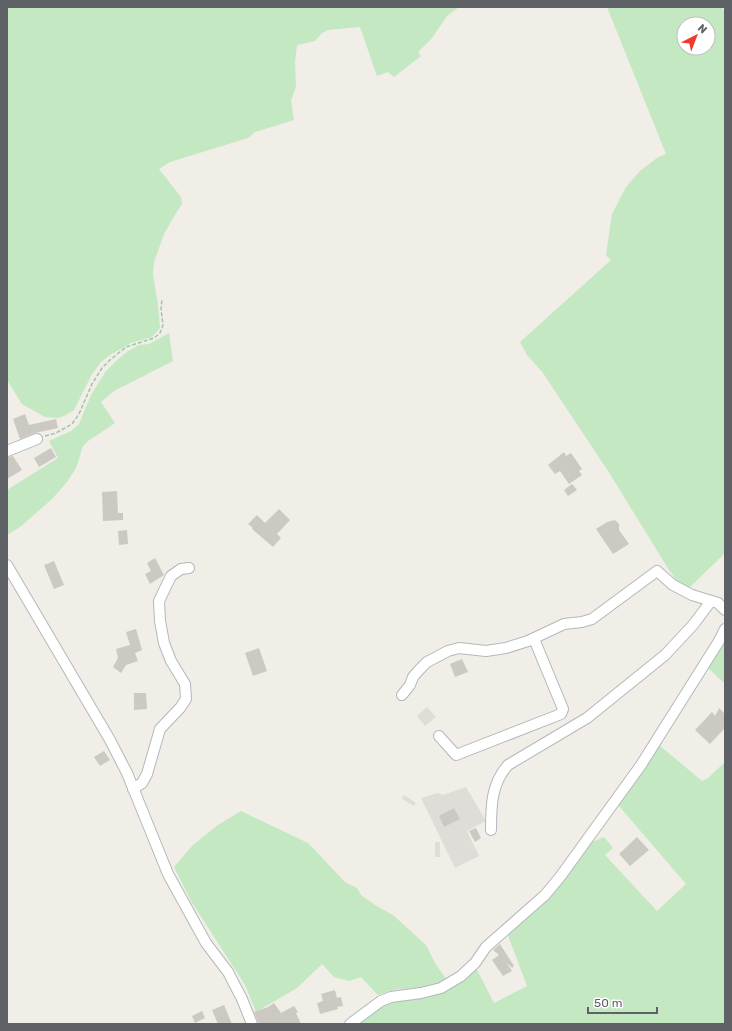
<svg xmlns="http://www.w3.org/2000/svg" width="732" height="1031" font-family="Rubik,sans-serif">
  <rect width="100%" height="100%" fill="#f0eee6"/>
  <g fill="#dfddd8">
    <path d="M427,707l9,10 -11,9 -8,-10z"/>
    <path d="M466,787l20,34 -19,10 12,25 -24,12 -34,-70 17,-5 5,2z"/>
    <path d="M404,795l12,8 -2,3 -12,-7z"/>
    <rect x="435" y="842" width="5" height="15"/>
  </g>
  <g fill="#c3e8c2" fill-rule="evenodd">
    <path d="M7,7h452l-12,9 -15,22 -14,14 3,4 -27,21 -6,-5 -11,4 -17,-49 -32,3 -6,3 -7,8 -18,4 -2,17 1,25 -5,14 3,19 -39,12 -7,6 -78,24 -11,7 22,28 1,7 -9,14 -9,16 -10,28 -1,13 5,30 2,23 -8,9 -21,6 -21,12 -9,7 -9,12 -18,36 -8,5 -8,3 -13,-1 -23,-13 -15,-24z"/>
    <path d="M607,7h115l3,7v539l-37,36 -9,-6 -10,-13 -59,-96 -67,-101 -16,-18 -7,-13 91,-82 -5,-5 6,-41 14,-27 14,-16 17,-13 9,-4zM684,24h24v24h-24z"/>
    <path d="M169,333l4,28 -59,30 -13,11 14,21 -27,18 -5,5 -7,22 -9,14 -15,17 -32,28 -13,8v-45l51,-32 -9,-17 22,-10 8,-7 12,-29 15,-24 10,-10 12,-10 11,-6 10,-1z"/>
    <path d="M725,637v47l-18,-17z"/>
    <path d="M659,745l43,36 6,-3 17,-16v262h-367l7,-4 19,-17 32,-6 59,-31 19,37 33,-17 -21,-56 81,-86 17,-7 9,11 -8,7 52,56 29,-27 -67,-78 1,-6z"/>
    <path d="M241,811l67,32 37,39 12,6 4,7 14,10 18,10 33,30 9,18 11,16c-24,14 -43,5 -68,16l-17,-18 -12,4 -15,-4 -12,-13 -25,24 -41,24 -11,-27 -54,-84 -17,-34 19,-22 25,-20z"/>
  </g>
  <g fill="#ccc9c3">
    <path d="M25,414l4,11 27,-6 2,9 -23,5 -15,6 -7,-20z"/>
    <path d="M51,448l5,9 -17,10 -5,-9z"/>
    <path d="M564,452l2,4 5,-3 11,16 -3,2 3,4 -13,9 -9,-13 -5,3 -7,-9z"/>
    <path d="M13,456l9,14 -15,9v-22z"/>
    <path d="M572,484l5,6 -9,6 -4,-6z"/>
    <path d="M117,491l1,22h5v7l-20,1 -1,-29z"/>
    <path d="M279,509l11,11 -13,14 4,4 -8,9 -21,-18 1,-1 -5,-4 9,-9 8,8z"/>
    <path d="M615,520l4,4v6l10,14 -16,10 -17,-25 11,-7z"/>
    <path d="M127,530l1,14 -9,1 -1,-14z"/>
    <path d="M155,558l9,17 -14,9 -5,-10 6,-3 -4,-8z"/>
    <path d="M54,561l10,24 -10,4 -10,-24z"/>
    <path d="M136,629l6,21 -7,3 3,8 -12,4 -5,8 -8,-6 5,-9 -2,-9 14,-4 -4,-13z"/>
    <path d="M259,648l8,23 -14,5 -8,-23z"/>
    <path d="M462,659l6,13 -13,5 -5,-13z"/>
    <path d="M134,693h12l1,16 -13,1z"/>
    <path d="M719,708l6,6v14l-15,16 -15,-14 17,-18 3,4z"/>
    <path d="M104,751l6,9 -10,6 -6,-9z"/>
    <path d="M454,808l6,11 -16,8 -5,-11z"/>
    <path d="M476,828l5,10 -6,4 -6,-11z"/>
    <path d="M637,837l12,13 -19,16 -11,-12z"/>
    <path d="M500,944l14,22 -2,2 -6,-6 6,9 -9,5 -11,-16 7,-5 -6,-5z"/>
    <path d="M335,990l2,8 4,-1 2,9 -6,1 1,2 -18,5 -3,-11 6,-2 -2,-7z"/>
    <path d="M274,1003l7,10 13,-7 4,6 -2,1 5,11h-42l-5,-12 14,-5z"/>
    <path d="M224,1005l8,19h-14l-6,-14z"/>
    <path d="M202,1011l3,7 -10,5 -3,-7z"/>
  </g>
  <g fill="none" stroke-linecap="round" stroke-linejoin="round">
    <defs>
      <g id="minor">
        <path d="M7,451l30,-12"/>
        <path d="M7,565l103,175 17,33 41,101 38,69 22,29 14,27 10,25"/>
        <path d="M402,695l8,-10 3,-8 7,-8 7,-7 21,-11 11,-3 27,3 20,-3 22,-7 36,-17 18,-2 10,-3 65,-48 16,14 19,10 26,8 7,7"/>
        <path d="M439,736l17,19 105,-41 2,-5 -29,-70"/>
        <path d="M133,789l9,-6 5,-9 13,-45 20,-21 6,-9 -1,-15 -14,-23 -7,-18 -4,-22 -1,-20 12,-25 10,-7 8,-1"/>
        <path d="M491,830c0,-23 0,-46 17,-65l79,-47 78,-63 28,-30 18,-24"/>
        <path d="M350,1024l31,-23 10,-4 30,-4 20,-5 20,-12 14,-13 11,-16 59,-52 15,-18 81,-112 78,-124 6,-12"/>
      </g>
    </defs>
    <use href="#minor" stroke="#b4b7bb" stroke-width="12"/>
    <path stroke="#9ac8a6" stroke-width="1.5" stroke-dasharray="4 2" stroke-linecap="butt" d="M45,436l11,-3 16,-9 7,-10 13,-30 10,-16 8,-8 16,-13 28,-9 6,-5 3,-8 -2,-16 1,-10"/>
    <use href="#minor" stroke="#fff" stroke-width="10"/>
  </g>
  <rect width="732" height="1031" fill="none" stroke="#5e6267" stroke-width="16"/>
  <g transform="translate(696 36) rotate(42)"><circle r="19" fill="#ffffff" stroke="#bfc0c2"/>
  <path d="M0-3L7 15L0 10L-7 15Z" fill="#f03a2d"/>
  <text y="-6" font-size="11" font-weight="bold" text-anchor="middle" fill="#5e6267">N</text>
  </g>
  <path d="M588 1007v6h69v-6" fill="none" stroke="#5e6267" stroke-width="2"/>
  <text x="594" y="1007" font-size="12" fill="#5e6267" stroke="#ffffff" stroke-width="3" paint-order="stroke">50 m</text>
</svg>
